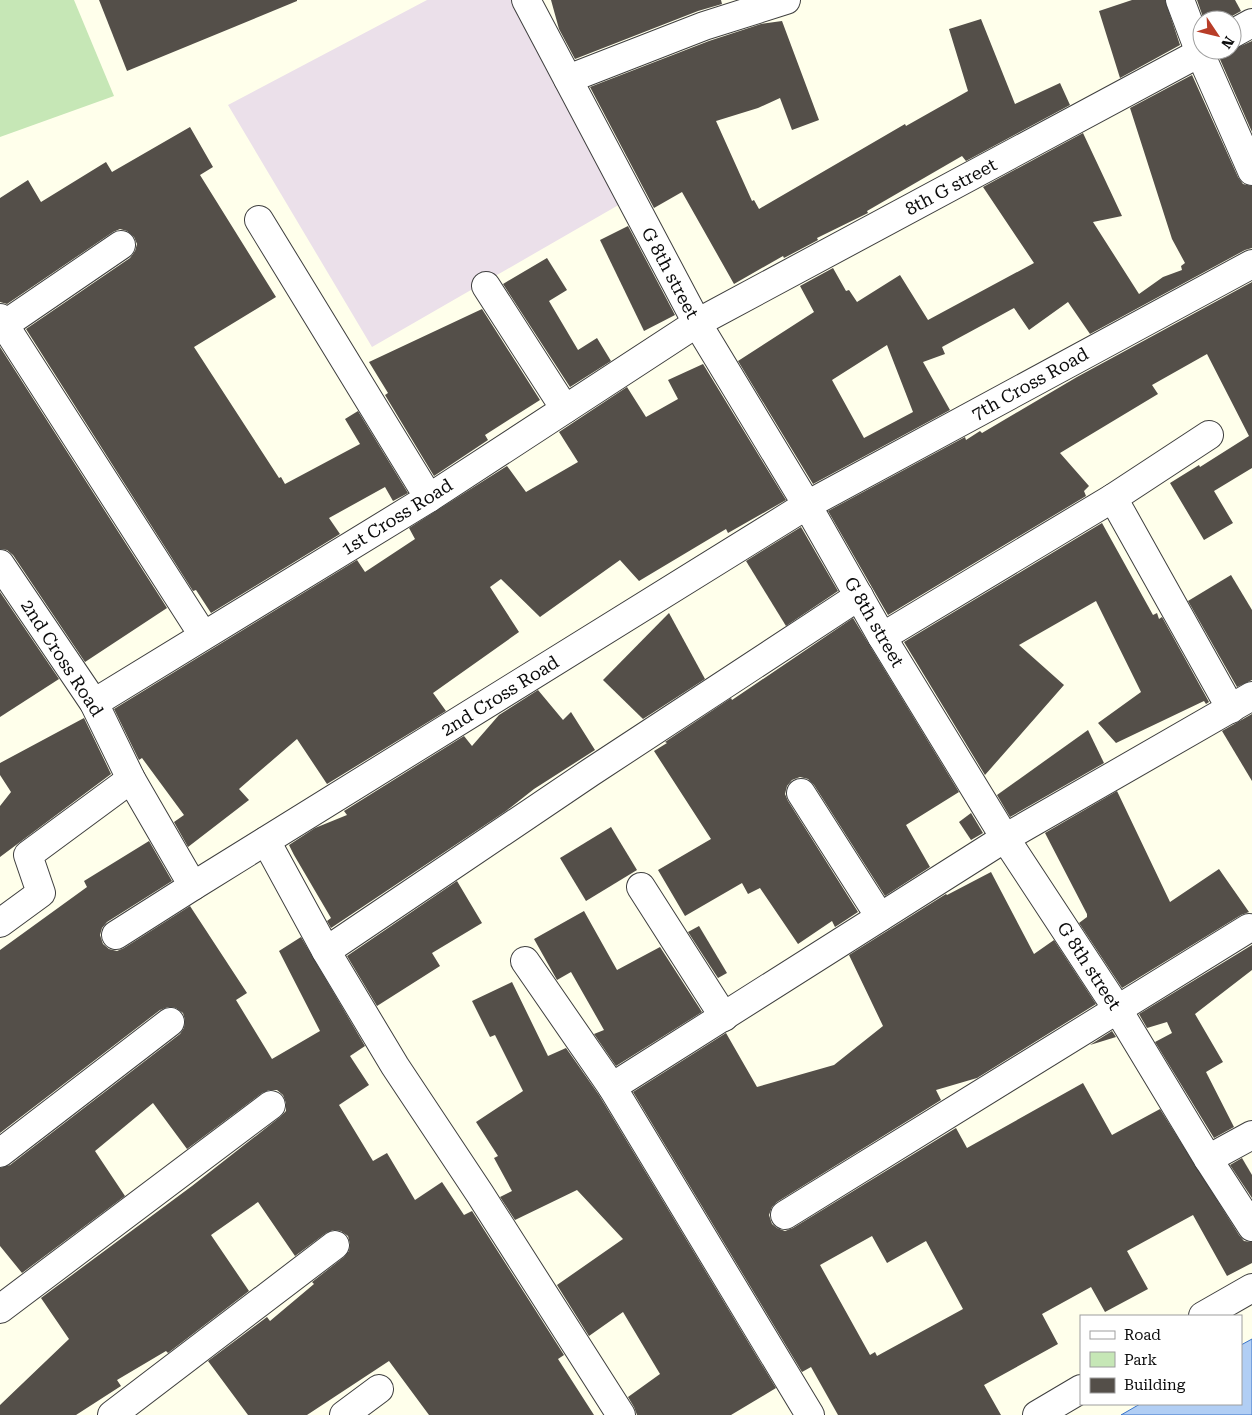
<svg xmlns="http://www.w3.org/2000/svg" width="1252" height="1415" font-family="'Roboto Serif',serif">
  <rect width="100%" height="100%" fill="#ffffeb"/>
  <path fill="#ebe0ea" d="M427,0h85l110,203 -250,144 -144,-242z"/>
  <path fill="#c6e7b6" d="M0,0h74l40,96 -114,41z"/>
  <path fill="#b1cef4" stroke="#3a74ca" d="M1252,1339v76h-131l19,-11h101v-59z"/>
  <g fill="#544f49" fill-rule="evenodd">
    <path d="M99,0h198v1l-170,70z"/>
    <path d="M551,0h170l1,4 -24,7 -123,48 -16,-30z"/>
    <path d="M1132,0h33l15,45 -60,33 -21,-67z"/>
    <path d="M1197,0h38l6,11 -16,9h-21z"/>
    <path d="M981,19l34,85 45,-21 10,22 -104,56 -4,-5 -95,55 1,2 -51,25 1,2 -34,18 -1,-2 -49,28 -52,-92 -28,16 -64,-121 119,-46 52,-17 21,-3 37,99 -27,10 -12,-32 -22,10 -42,13 36,80 2,-1 5,9 146,-85 1,2 62,-35 -19,-62z"/>
    <path d="M1252,41v91l-33,-75 2,-7h11z"/>
    <path d="M1192,75l46,102 5,7 9,2v62l-7,2 -155,84 -22,-32 -39,28 -15,-22 -72,39 3,7 -22,8 27,48 -137,74 -75,-123 76,-49 -14,-26 33,-18 13,23 3,-1 8,12 43,-27 28,45 106,-57 -51,-76 100,-54 39,83 -29,6 46,72 24,-17 19,-7 -1,-4 4,-3 -13,-24 -42,-131zM887,345l26,67 -49,26 -32,-58z"/>
    <path d="M190,127l23,40 -13,8 76,122 -82,50 85,131 2,-1 4,7 75,-40 -15,-25 13,-8 50,82 -15,8 -8,-14 -56,31 11,16 -129,79 -15,-23 -3,1 -167,-262 104,-71 5,-7 2,-7 -3,-7 -7,-6 -7,-2 -7,3 -106,72 -7,-2v-104l28,-18 13,22 65,-40 6,10z"/>
    <path d="M628,226l47,89 -31,16 -44,-91z"/>
    <path d="M547,258l20,32 -18,11 29,49 19,-12 14,23 -41,26 -67,-103z"/>
    <path d="M1252,282v186l-38,23 19,32 -29,17 -34,-57 29,-18 1,2 49,-31 -42,-82 -55,31 6,9 -98,59 29,33 -5,5 2,5 -198,119 -60,-104 137,-74 1,3 14,-9 2,2 95,-56z"/>
    <path d="M482,309l58,91 -55,35 3,5 -54,36 -49,-81 3,-2 -19,-31z"/>
    <path d="M0,347l167,261 -82,54 -72,-107 -6,-5 -7,-1z"/>
    <path d="M703,364l83,136 -58,33 -2,-4 -87,52 -19,-21 -80,57 -39,-38 -11,8 29,45 -86,61 13,18 -119,73 -30,-45 -58,50 10,11 -61,47 -14,-25 10,-7 -42,-57 -3,2 -25,-51 243,-149 8,12 50,-33 -6,-11 98,-62 19,26 52,-30 -19,-30 68,-45 19,30 32,-18 -10,-19z"/>
    <path d="M1102,523l51,92 4,-2 2,6 3,-2 47,85 -3,2 -2,-3 -88,42 -18,-20 43,-31 -45,-91 -77,44 45,40 -79,90 -81,-133z"/>
    <path d="M801,527l37,64 -52,35 -40,-65z"/>
    <path d="M1231,575l21,35v70l-15,7 -49,-86z"/>
    <path d="M0,592l59,87 -59,38z"/>
    <path d="M669,613l36,66 -62,40 -40,-39z"/>
    <path d="M853,618l106,174 -53,33 24,42 -45,29 -71,-111 -6,-6 -8,-2 -8,3 -5,6 -2,8 3,7 70,111 -23,15 -3,-6 -34,23 -38,-56 -12,6 -6,-11 -57,33 -27,-46 53,-31 -57,-88 13,-8 -2,-1 66,-44 1,2z"/>
    <path d="M538,690l25,30 8,-8 24,38 -61,39 -28,22 -175,117 -4,-7 4,-3 -37,-63 -5,-10 26,-17 32,-13 -3,-4 120,-75 8,10 27,-31z"/>
    <path d="M1252,714v67l-30,-50z"/>
    <path d="M84,718l27,56 -111,83v-51l11,-14 -11,-17v-12z"/>
    <path d="M1088,730l16,33 -94,54 -13,-22z"/>
    <path d="M1117,791l53,111 49,-33 30,43 -8,3 -119,73 -43,-65 8,-6v-3l-42,-81z"/>
    <path d="M971,813l12,20 -12,7 -12,-18z"/>
    <path d="M611,827l26,43 -51,31 -26,-43z"/>
    <path d="M149,841l23,40 -65,41 -5,6 -2,7 3,9 6,5 8,2 7,-3 66,-42 57,87 -11,7 36,59 48,-28 -41,-80 22,-14 64,109 -15,10 19,29 -30,20 34,56 14,-8 28,47 27,-18 22,33 8,-4 92,144 -6,4 36,56h-165l-40,-54 -82,54h-59l-40,-54 59,-44 3,4 44,-37 -2,-2 32,-25 5,-6 1,-7 -2,-8 -7,-5 -8,-1 -7,3 -31,23 -37,-54 -47,33 38,56 -81,62 -2,-2 -49,29 4,6 -45,29h-76v-10l69,-66 -28,-41 151,-112 88,-69 6,-6v-8l-3,-8 -6,-5h-8l-7,3 -75,56 -34,-46 -58,48 30,45 -103,77 -22,-27v-78l10,-3 170,-131 4,-6 1,-8 -2,-7 -7,-5 -8,-1 -8,3 -160,123v-183l87,-63 -3,-6z"/>
    <path d="M991,872l43,82 20,-14 42,64 -119,74 -41,12 5,10 -164,102 -5,5 -3,8 3,9 5,4 8,3 8,-3 163,-100 11,20 116,-65 29,52 48,-26 79,126 5,6 8,1v21l-25,13 -34,-61 -66,36 21,38 -43,23 -14,-25 -49,27 16,30 -74,41 17,30h-163l-27,-48 -9,5 -169,-280 93,-59 31,54 77,-22 49,-39 -34,-71 97,-61 1,1zM872,1236l15,27 39,-22 37,68 -86,47 -2,-4 -5,3 -50,-90z"/>
    <path d="M457,881l25,42 -50,30 8,13 -63,40 -30,-50z"/>
    <path d="M584,911l33,59 43,-23 42,65 -86,54 -22,-32 10,-4 -33,-58 -14,8 -23,-41z"/>
    <path d="M699,926l28,47 -9,5 -30,-46z"/>
    <path d="M1252,945v25l-57,44 28,48 -17,10 28,55 -20,11 -59,-96 17,-9 -5,-11 -20,6 -8,-14z"/>
    <path d="M512,982l36,74 18,-8 33,47 177,293 -45,27h-94l-3,-8 -6,-10 32,-23 -37,-62 -34,24 -32,-51 66,-46 -46,-49 -62,30 -15,-23 12,-6 -18,-33 4,-2 -22,-34 47,-31 -28,-56 -5,2 -18,-36z"/>
    <path d="M1112,1031l4,6 -26,8z"/>
    <path d="M1242,1158l10,17v23l-22,-33z"/>
  </g>
  <g fill="none" stroke-linecap="round" stroke-linejoin="round">
    <defs>
      <g id="minor">
        <path d="M526,0l171,323 110,182 75,132 123,201 113,172 90,149 44,68"/>
        <path d="M1180,0l20,53 52,118"/>
        <path d="M1232,34l20,-11"/>
        <path d="M568,79l136,-53 82,-26"/>
        <path d="M259,220l170,278"/>
        <path d="M486,286l79,123"/>
        <path d="M0,318l203,317"/>
        <path d="M4,325l117,-80"/>
        <path d="M1113,498l118,211"/>
        <path d="M0,564l94,139 37,76 62,107"/>
        <path d="M882,637l231,-139 96,-63"/>
        <path d="M94,703l335,-205 268,-175 508,-273"/>
        <path d="M801,793l79,124"/>
        <path d="M266,841l60,110 69,115 85,128 141,221"/>
        <path d="M641,887l83,130"/>
        <path d="M0,923l41,-30 -13,-38 103,-76"/>
        <path d="M116,935l77,-49 614,-381 445,-241"/>
        <path d="M326,951l265,-179 268,-176"/>
        <path d="M525,961l87,126 198,328"/>
        <path d="M612,1087l393,-249 247,-142"/>
        <path d="M0,1153l170,-131"/>
        <path d="M1208,1159l44,-24"/>
        <path d="M785,1215l464,-287"/>
        <path d="M0,1309l271,-204"/>
        <path d="M1203,1316l49,-28"/>
        <path d="M112,1415l223,-170"/>
        <path d="M344,1415l35,-26"/>
        <path d="M1037,1415l44,-26"/>
      </g>
    </defs>
    <use href="#minor" stroke="#3f3f3f" stroke-width="30"/>
    <use href="#minor" stroke="#fff" stroke-width="28"/>
  </g>
  <g text-anchor="middle" stroke-width="5" stroke-linejoin="round" paint-order="stroke">
    <g font-size="18" fill="#0c0c0c" stroke="#fff">
      <text transform="translate(951 187) rotate(-28)" y="6">8th G street</text>
      <text transform="translate(670 273) rotate(62)" y="6">G 8th street</text>
      <text transform="translate(1030 384) rotate(-29)" y="6">7th Cross Road</text>
      <text transform="translate(397 517) rotate(-32)" y="6">1st Cross Road</text>
      <text transform="translate(874 622) rotate(60)" y="6">G 8th street</text>
      <text transform="translate(62 658) rotate(57)" y="6">2nd Cross Road</text>
      <text transform="translate(500 696) rotate(-32)" y="6">2nd Cross Road</text>
      <text transform="translate(1089 966) rotate(57)" y="6">G 8th street</text>
    </g>
  </g>
  <rect x="1080" y="1315" width="162" height="90" fill="#ffffff" stroke="#9e9e9e"/>
  <rect x="1090" y="1331" width="25" height="8" fill="#ffffff" stroke="#9e9e9e"/>
  <text x="1124" y="1340" font-size="15" fill="#0c0c0c">Road</text>
  <rect x="1090" y="1352" width="25" height="15" fill="#c6e7b6" stroke="#9e9e9e"/>
  <text x="1124" y="1365" font-size="15" fill="#0c0c0c">Park</text>
  <rect x="1090" y="1378" width="25" height="15" fill="#544f49" stroke="#9e9e9e"/>
  <text x="1124" y="1390" font-size="15" fill="#0c0c0c">Building</text>
  <g transform="translate(1217 35) rotate(125)"><circle r="24" fill="#ffffff" stroke="#9e9e9e"/>
  <path d="M0-4L9 19L0 12L-9 19Z" fill="#b83d28"/>
  <text y="-8" font-size="14" font-weight="bold" text-anchor="middle" fill="#0c0c0c">N</text>
  </g>
</svg>
